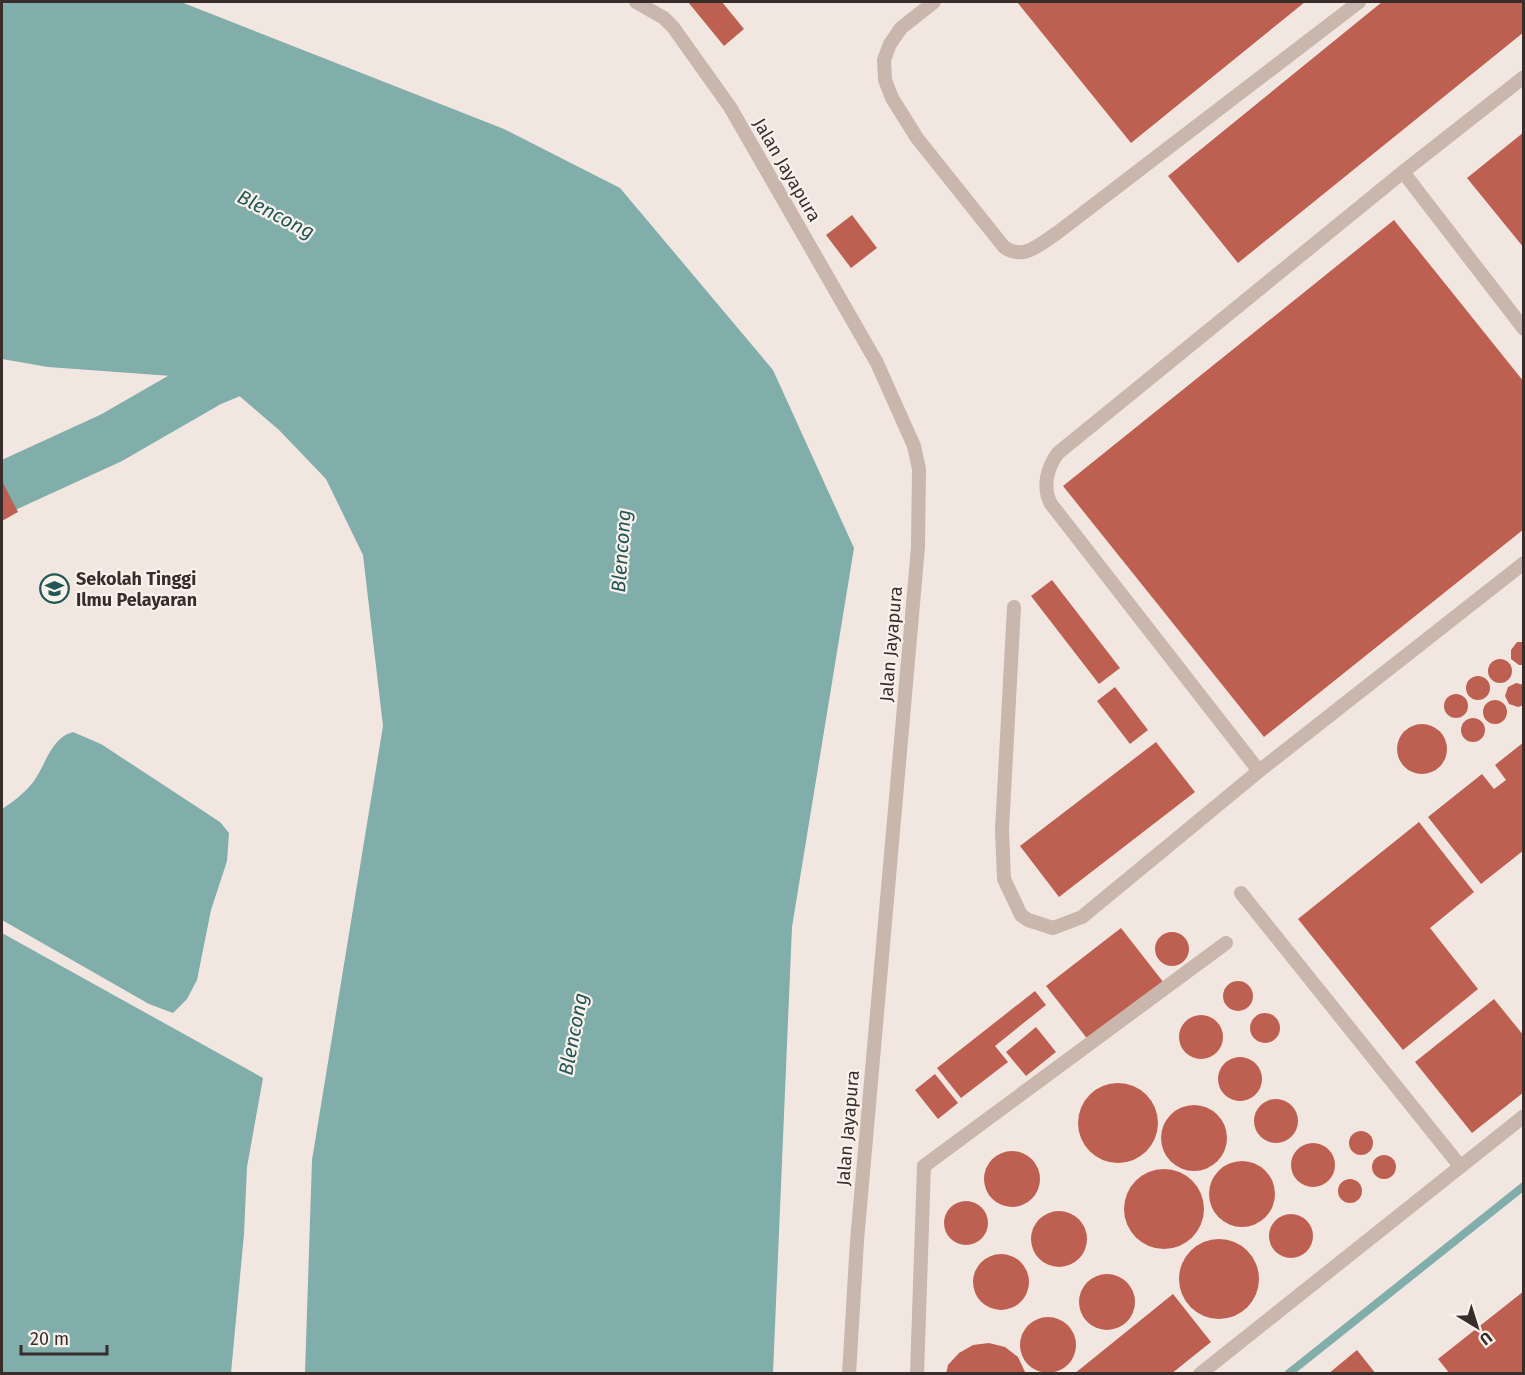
<svg xmlns="http://www.w3.org/2000/svg" width="1525" height="1375" font-family="'Fira Sans',sans-serif">
  <rect width="100%" height="100%" fill="#f2e7e0"/>
  <g fill="#81adaa">
    <path d="M2,2h179l323,127 116,59 153,182 81,178 -62,379 -19,446h-468l7,-213 71,-434 -20,-171 -37,-76 -47,-49 -50,-43 -19,-6 -25,-4 -137,-10 -46,-8z"/>
    <path d="M73,732l28,12 119,78 9,11 -2,28 -16,49 -14,70 -10,19 -14,14 -24,-9 -147,-84v-111c11,-7 24,-17 32,-28 12,-17 17,-43 39,-49z"/>
    <path d="M2,933l261,145 -16,89 -3,67 -13,139h-229z"/>
  </g>
  <g fill="none" stroke-linecap="round" stroke-linejoin="round">
    <path stroke="#81adaa" stroke-width="8" d="M1288,1374l236,-188"/>
    <path stroke="#81adaa" stroke-width="51" d="M2,488l109,-50 99,-57 65,-27"/>
  </g>
  <g fill="#be6051">
    <path d="M688,2h34l22,27 -20,17z"/>
    <path d="M1017,2h288l-174,141z"/>
    <path d="M1382,2h142v30l-286,231 -70,-87z"/>
    <path d="M1524,132v116l-57,-70z"/>
    <path d="M852,215l25,33 -26,20 -25,-33z"/>
    <path d="M1394,220l130,162v147l-260,208 -201,-251z"/>
    <path d="M2,481l16,31 -16,9z"/>
    <path d="M1052,580l68,88 -21,16 -68,-88z"/>
    <path d="M1517,642h7v23h-5l-8,-6v-9z"/>
    <circle cx="1500" cy="671" r="12"/>
    <circle cx="1478" cy="688" r="12"/>
    <path d="M1516,683l8,2v20l-6,2 -9,-3 -4,-8 3,-9z"/>
    <path d="M1115,687l33,43 -18,14 -33,-43z"/>
    <circle cx="1456" cy="706" r="12"/>
    <circle cx="1495" cy="712" r="12"/>
    <circle cx="1473" cy="730" r="12"/>
    <circle cx="1422" cy="749" r="25"/>
    <path d="M1156,742l39,50 -136,105 -39,-51z"/>
    <path d="M1524,742v108l-43,34 -53,-67 54,-43 12,15 12,-9 -11,-15z"/>
    <path d="M1419,822l55,70 -44,36 48,61 -75,61 -105,-131z"/>
    <path d="M1121,928l43,55 -75,58 -43,-55z"/>
    <circle cx="1172" cy="949" r="17"/>
    <circle cx="1238" cy="996" r="15"/>
    <path d="M1035,991l11,14 -51,41 13,16 -47,36 -24,-30z"/>
    <path d="M1494,999l30,37v56l-52,41 -57,-71z"/>
    <circle cx="1265" cy="1028" r="15"/>
    <circle cx="1201" cy="1037" r="22"/>
    <path d="M1036,1027l20,25 -30,24 -20,-24z"/>
    <circle cx="1240" cy="1079" r="22"/>
    <path d="M935,1074l23,29 -20,16 -23,-29z"/>
    <circle cx="1118" cy="1123" r="40"/>
    <circle cx="1276" cy="1121" r="22"/>
    <circle cx="1194" cy="1138" r="33"/>
    <circle cx="1361" cy="1143" r="12"/>
    <circle cx="1313" cy="1165" r="22"/>
    <circle cx="1012" cy="1179" r="28"/>
    <circle cx="1384" cy="1167" r="12"/>
    <circle cx="1242" cy="1194" r="33"/>
    <circle cx="1164" cy="1209" r="40"/>
    <circle cx="1350" cy="1191" r="12"/>
    <circle cx="966" cy="1223" r="22"/>
    <circle cx="1059" cy="1239" r="28"/>
    <circle cx="1291" cy="1236" r="22"/>
    <circle cx="1219" cy="1279" r="40"/>
    <circle cx="1001" cy="1282" r="28"/>
    <circle cx="1107" cy="1302" r="28"/>
    <path d="M1524,1291v83h-74l-12,-15z"/>
    <path d="M1173,1294l38,48 -40,32h-97z"/>
    <circle cx="1048" cy="1345" r="28"/>
    <path d="M989,1343l16,4 13,10 8,17h-80l2,-9 11,-12 14,-8z"/>
    <path d="M1357,1350l19,24h-48z"/>
  </g>
  <g fill="none" stroke-linecap="round" stroke-linejoin="round">
    <g stroke="#c9b6ac" stroke-width="14">
      <path d="M636,2l28,16 9,9 57,80 147,256 37,83 5,23 -1,78 -61,694 -8,133"/>
      <path d="M934,2l-33,26 -11,16 -6,16 1,20 7,18 25,40 87,109c20,14 36,-3 53,-14l302,-231"/>
      <path d="M1403,172l121,157"/>
      <path d="M1014,607l-12,223 2,49 17,36 7,5 25,8 29,-11 177,-146 265,-208"/>
      <path d="M1259,771l-208,-267c-9,-17 -4,-36 7,-51l345,-281 121,-95"/>
      <path d="M1241,893l219,273"/>
      <path d="M917,1374l7,-208 302,-223"/>
      <path d="M1200,1374l324,-258"/>
    </g>
  </g>
  <defs>
    <symbol id="university-ring" viewBox="-11 -11 22 22"><circle r="9.5" fill="#f9f2ec" stroke="#225755" stroke-width="1.5"/><path d="M0-5L7-2L0 1L-7-2ZM-4 1L0 2.5L4 1V4Q0 6-4 4Z" fill="#225755"/></symbol>
  </defs>
  <g fill-rule="evenodd">
    <use href="#university-ring" x="38" y="572" width="33" height="33"/>
  </g>
  <g text-anchor="middle" stroke-width="4.5" stroke-linejoin="round" paint-order="stroke">
    <g font-size="18" fill="#382d2b" stroke="#f9f2ec">
      <text transform="translate(787 170) rotate(60)" y="6">Jalan Jayapura</text>
      <text transform="translate(891 644) rotate(-85)" y="6">Jalan Jayapura</text>
      <text transform="translate(848 1128) rotate(-85)" y="6">Jalan Jayapura</text>
    </g>
    <g font-size="18" font-weight="bold" fill="#382d2b" stroke="#f9f2ec" text-anchor="start">
      <text x="76" y="585">Sekolah Tinggi<tspan x="76" dy="21">Ilmu Pelayaran</tspan></text>
    </g>
    <g font-size="20" font-style="italic" fill="#225755" stroke="#f9f2ec">
      <text transform="translate(276 214) rotate(27)" y="7">Blencong</text>
      <text transform="translate(621 551) rotate(-86)" y="7">Blencong</text>
      <text transform="translate(573 1034) rotate(-79)" y="7">Blencong</text>
    </g>
  </g>
  <rect width="1525" height="1375" fill="none" stroke="#382d2b" stroke-width="6"/>
  <g transform="translate(1477 1327) rotate(142)" stroke="#f9f2ec" stroke-width="4.5" paint-order="stroke">
  <path d="M0-4.5L10 22L0 15L-10 22Z" fill="#382d2b"/>
  <text y="-9" font-size="16" font-weight="bold" text-anchor="middle" fill="#382d2b">U</text>
  </g>
  <path d="M21 1345v9h86v-9" fill="none" stroke="#382d2b" stroke-width="3"/>
  <text x="30" y="1345" font-size="18" fill="#382d2b" stroke="#f9f2ec" stroke-width="4.5" paint-order="stroke">20 m</text>
</svg>
